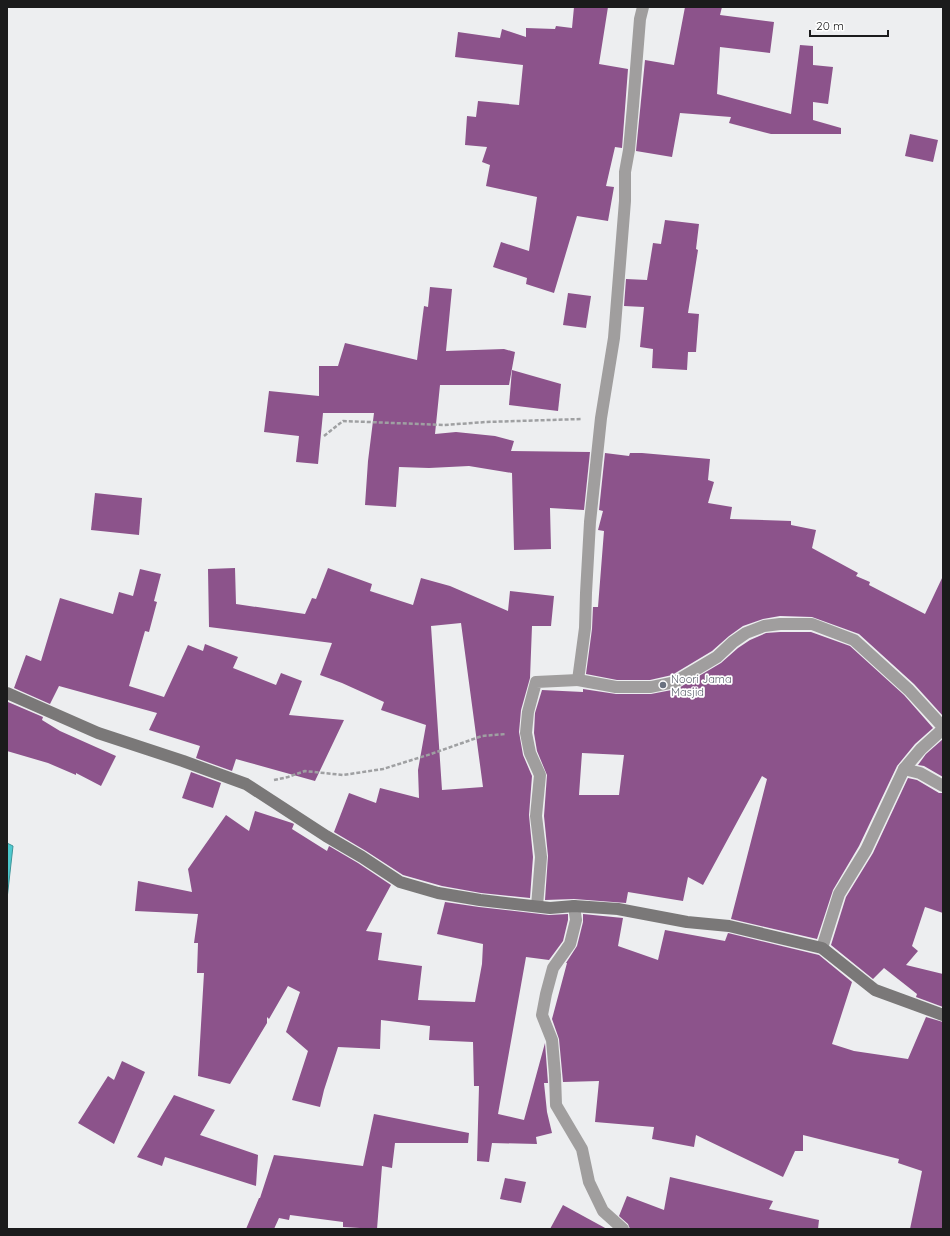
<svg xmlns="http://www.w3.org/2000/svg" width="950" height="1236" font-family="Quicksand,sans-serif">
  <rect width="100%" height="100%" fill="#edeef0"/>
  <path fill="#4dc9cf" stroke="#3e9599" d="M7,843l6,3 -6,53z"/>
  <g fill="#8c538b" fill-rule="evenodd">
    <path d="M574,7h34l-9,57 29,5 -6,79 -7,-1 -9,39 8,1 -6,34 -31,-5 -23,77 -28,-9 1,-6 -34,-11 8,-25 28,9 8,-54 -51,-11 4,-21 -8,-3 5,-15 -22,-2 2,-29 9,1 2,-16 41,4 4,-40 -68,-8 3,-25 42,6 2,-9 24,8v-9l29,1 1,-3 16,2z"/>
    <path d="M685,7h37l-2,8 54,7 -4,31 -50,-6 -3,47 74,20 9,-69 13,1v19l20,2 -5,37 -15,-2v18l28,8v6h-70l-42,-11 2,-6 -51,-4 -8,44 -36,-6 9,-91 29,5z"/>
    <path d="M910,134l28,6 -5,22 -28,-6z"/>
    <path d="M665,220l34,4 -3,25 2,1 -10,63 11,1 -3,38h-8l-1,18 -35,-2 1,-19 -13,-2 4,-40 -20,-1 2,-27 21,1 6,-37 8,1z"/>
    <path d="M430,287l22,2 -6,62 58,-2 11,3 -6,33h-69l-5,49 21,-2 39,4 19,5 -3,10 79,1 -6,58 -34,-2 1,41 -37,1 -2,-77 -43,-7 -40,2 -30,-1 -3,40 -31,-2 3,-44 6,-48h-51l-5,51 -22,-2 3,-26 -35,-4 5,-41 50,5v-30h19l7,-23 72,17 7,-54 4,1z"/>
    <path d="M568,293l23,3 -5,32 -23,-3z"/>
    <path d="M512,370l49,14 -3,27 -49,-6z"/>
    <path d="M605,453l24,3 1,-3h12l68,6 -2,21 6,2 -6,21 24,4 -2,12 61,2v4l25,5 -4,18 46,25 -2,3 14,6 -1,3 56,29 18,-38v140l-29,-32 -55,-50 -47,-17 -32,-1 -17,3 -20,7 -14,10 -17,15 -40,24 -22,5h-33l-31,-6 6,-45 1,-22h5l6,-76 -6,-1 5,-19 -4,-1z"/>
    <path d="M95,493l47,5 -3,37 -48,-5z"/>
    <path d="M235,568l1,36 69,10 7,-16 4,1 12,-31 44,16 -2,7 43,14 8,-27 29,8 58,25 2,-20 44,5 -3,30h-19l-2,52 -9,32 -2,22 4,23 9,21 -3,39 4,42 -3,41 -49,-5 -39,-7 -39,-11 -37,-24 -32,-19 15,-39 27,10 4,-15 39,10 -1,-28 8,-45 -45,-15 3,-8 -42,-19 -22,-8 12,-32 -123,-16 -1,-58zM461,623l22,164 -41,3 -11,-164z"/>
    <path d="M140,569l21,5 -7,27 3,1 -8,30 -4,-1 -16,55 35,11 24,-52 15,6 2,-7 33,13 -5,11 43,17 5,-12 21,8 -13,34 55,5 -29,61 -79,-22 -4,12 -36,-13 4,-12 -51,-16 8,-17 -98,-27 -9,18 -36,-16 12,-33 15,6 19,-63 53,16 6,-22 14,4z"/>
    <path d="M780,632h31l39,14 54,49 29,33 -18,16 -18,22 -38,80 -26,44 -16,49 -86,-20 36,-140 -5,-3 -59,109 -15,-8 -5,24 -55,-9 -2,11 -52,-4 -29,1 3,-44 -4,-40 3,-41 -10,-24 -3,-18 1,-20 7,-23 41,2v-3l33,5h35l26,-5 44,-26 17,-15 12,-8 16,-7zM582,753l42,2 -5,40h-40z"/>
    <path d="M8,702l35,15 -1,3 18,11 56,25 -15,30 -25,-13v2l-28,-12 -41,-12v-46z"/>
    <path d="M943,739v38l-19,-11 -6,-1 8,-11z"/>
    <path d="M191,772l30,11 -8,25 -31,-10z"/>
    <path d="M908,778l9,2 22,13h4v120l-18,-6 -13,39 6,5 -12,14 37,9v33l-27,-10 1,-3 -33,-26 -11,11 -42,-34 15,-48 27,-44z"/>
    <path d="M255,811l37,12 2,1 -2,5 35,22 2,-5 29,17 33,22 -25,46 16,2 -4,27 44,6 -4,34 57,2 7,-38 1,-20 -46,-10 8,-32 34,5 70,8 19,-1v6l-5,21 -14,19 -23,-3 -28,157 26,6 21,-77 3,40h-4l3,29 5,21 -16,4 1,7 -45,-1 -3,19 -12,-1 2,-75h-5l-1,-44 -44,-2 1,-14 -49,-6 -1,29 -42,-2 -14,43 -4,17 -28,-7 16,-49 -22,-19 14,-40 -12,-6 -19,33 -2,-2v6l-37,61 -32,-8 6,-103h-7l1,-30h-4l4,-29 -63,-3 3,-30 54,11 -4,-23 38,-54 23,16z"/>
    <path d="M583,914l40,4 -5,28 40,14 7,-30 60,11 3,-8 91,22 33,27 -20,62 22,7 54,8 18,-42 17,5v207h-33l12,-58 -24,-8 1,-4 -96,-24v16h-8l-12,26 -87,-42 -2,12 -42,-8 2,-12 -59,-5 4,-41 -36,1 -4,-43 -7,-20 15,-56h-1l11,-17 6,-24z"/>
    <path d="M122,1061l23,11 -31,72 -36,-21 30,-47 6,4z"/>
    <path d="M174,1095l41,15 -15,25 58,20 -2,31 -91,-29 -3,9 -25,-9z"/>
    <path d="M374,1114l95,19 -1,10h-73l-3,25 -10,-2 -5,63 -34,-2v-5l-53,-7 -1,5 -10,-2 -5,11h-28l13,-31h1l14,-43 89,11z"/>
    <path d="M670,1177l103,24 -4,8 50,11 -1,9h-188l-2,-5 -9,-8 8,-20 37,14z"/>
    <path d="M505,1178l21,4 -5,21 -21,-4z"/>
    <path d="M563,1205l44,24h-57z"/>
  </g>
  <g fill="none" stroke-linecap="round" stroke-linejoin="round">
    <g stroke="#9fa0a2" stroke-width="2.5" stroke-dasharray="4 2" stroke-linecap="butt">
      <path d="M324,436l19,-15 101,4 42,-3 95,-3"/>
      <path d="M274,780l14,-3 17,-6 38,4 40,-6 48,-15 51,-18 24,-2"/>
    </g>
    <g stroke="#a09e9e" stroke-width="12">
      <path d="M578,680l38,7h35l24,-5 42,-25 16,-15 13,-9 18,-7 16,-2h32l42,16 55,50 34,37"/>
      <path d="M904,769l16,4 23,13"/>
      <path d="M537,906l4,-49 -5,-41 4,-41 -10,-22 -4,-20 2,-21 8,-30 42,-2 7,-52 1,-35 4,-71 11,-104 13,-80 11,-137v-29l4,-22 4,-44 7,-87 3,-12"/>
      <path d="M822,948l17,-54 27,-44 38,-81 17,-20 22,-20"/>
    </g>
    <path stroke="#a09e9e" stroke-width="12" d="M574,906l2,14 -6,24 -17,24 -7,26 -4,21 10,25 3,35 1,30 26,44 7,33 14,29 20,18"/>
    <path stroke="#7a7878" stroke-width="12" d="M7,693l91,40 85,28 63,23 80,52 36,21 38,25 38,11 42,7 70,8 24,-2 44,3 69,13 42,4 93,22 53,42 68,25"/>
  </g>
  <circle fill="#6b7280" stroke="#fff" stroke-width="1.5" cx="663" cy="685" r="4"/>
  <g text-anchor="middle" stroke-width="3.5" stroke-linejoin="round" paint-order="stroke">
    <g font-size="11" fill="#5b616d" stroke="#fff" text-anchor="start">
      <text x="671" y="683">Noori Jama<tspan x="671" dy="13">Masjid</tspan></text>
    </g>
  </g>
  <rect width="950" height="1236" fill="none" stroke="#1b1b1c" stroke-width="16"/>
  <path d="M810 30v6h78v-6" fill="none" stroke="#1b1b1c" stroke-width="2"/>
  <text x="816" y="30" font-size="12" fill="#1b1b1c" stroke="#ffffff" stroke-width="3" paint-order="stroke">20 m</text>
</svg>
